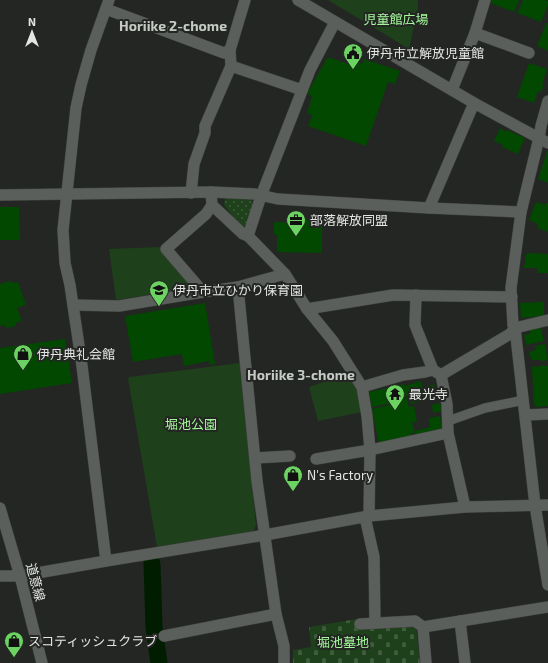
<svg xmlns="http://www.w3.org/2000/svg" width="548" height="663" font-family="'Exo 2','Noto Sans JP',sans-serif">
  <defs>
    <pattern id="cemetery-stones" width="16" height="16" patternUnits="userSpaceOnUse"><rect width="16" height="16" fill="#1e411b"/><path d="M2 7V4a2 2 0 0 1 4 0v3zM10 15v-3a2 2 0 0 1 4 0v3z" fill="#3f5c3c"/></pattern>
    <pattern id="garden-dots" width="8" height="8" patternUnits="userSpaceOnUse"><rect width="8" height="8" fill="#1e411b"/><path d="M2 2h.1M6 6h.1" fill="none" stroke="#3f5c3c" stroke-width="1.8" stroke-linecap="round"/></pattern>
  </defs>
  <rect width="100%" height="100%" fill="#232623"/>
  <g fill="#1e411b">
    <path d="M328,0h90v8l-9,41z"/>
    <path d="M160,247l31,38 -1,3 -74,12 -7,-51z"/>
    <path d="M240,363l16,162 -3,7 -96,15 -29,-168 1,-2z"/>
    <path d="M349,373l9,12 4,27 -44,9 -9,-34z"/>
  </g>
  <path fill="url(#cemetery-stones)" d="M357,619l2,9 57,-2 4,37h-127v-13l18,-3 -2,-20z"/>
  <path fill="url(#garden-dots)" d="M245,197l6,2 2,5 -7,23 -4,1 -18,-23 1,-7z"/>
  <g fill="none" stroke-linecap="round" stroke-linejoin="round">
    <path stroke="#001d00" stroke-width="17" d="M152,564l2,63 5,36"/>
  </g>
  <g fill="#024800">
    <path d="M492,0h27l-5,12 -24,-9z"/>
    <path d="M523,0h22l3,1v4l-7,17 -24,-9z"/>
    <path d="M546,23h2v28l-11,-5z"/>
    <path d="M327,58h4l17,6 2,-4 12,4 2,-5 36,12 -5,13 -7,-2 -22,64 -58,-20 4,-11 -5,-2 5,-17 -5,-2z"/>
    <path d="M529,63l18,6 -5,15 2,1 -3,7 -3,-1 -4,12 -17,-6z"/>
    <path d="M500,128l6,4 1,-2 18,8 -7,16 -16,-7 1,-2 -9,-4z"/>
    <path d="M548,149v34l-10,-4z"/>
    <path d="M536,202l9,3 1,-2h2v29l-11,-4 1,-4 -9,-4z"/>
    <path d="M0,207h19l1,33h-20z"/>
    <path d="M301,220h16v6h5v27l-45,-1v-17l-3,-1v-12l27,1z"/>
    <path d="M531,253l17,1v19h-11v-5h-13v-3h1l1,-11z"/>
    <path d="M10,281l2,2 6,-1 8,23 -9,3 5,13 -6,2v3l-10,2 -1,-3 -5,1v-42z"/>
    <path d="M544,302v14l-23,2 -1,-15z"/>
    <path d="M205,303l10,61 -5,1 -1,-4 -25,5 -2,-12 -49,8 -8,-46z"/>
    <path d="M541,328l3,13 -18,4 -2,-10 6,-1v-4z"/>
    <path d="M65,339l7,44 -72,11v-46z"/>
    <path d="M545,344l3,16 -7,2v-2h-9v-3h-2l-1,-5 7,-2 -1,-4z"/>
    <path d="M541,365l7,1v40l-12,1 -1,-3h-1l-2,-37 9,-1z"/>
    <path d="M421,381l5,19 -15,4 -2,-8 -5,1 -2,-7 -12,2 2,11 -20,4 -3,-15 35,-8 1,2z"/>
    <path d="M434,384l2,8 -10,3 -2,-8z"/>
    <path d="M407,398l2,9 5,-1 3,15 -5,2 3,10 -6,1h2v3l-32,7 -7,-35 22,-5 -1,-3z"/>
    <path d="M440,403l2,8 -9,2 -1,-8z"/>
    <path d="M440,416l2,13 -7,1v2l-19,4 -1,-5 15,-4 -1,-9z"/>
  </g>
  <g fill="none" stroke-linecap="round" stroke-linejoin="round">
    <defs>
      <path id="service" d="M448,421l37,-13 39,-8"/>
      <g id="minor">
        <path d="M298,0l176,103 74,40"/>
        <path d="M106,9l118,44 6,-3"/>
        <path d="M475,33l54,20"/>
        <path d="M231,66l71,24"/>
        <path d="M452,90l23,-57 10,-33"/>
        <path d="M548,101l-7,25 -2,12 -18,74 -10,76 2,37 2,3 20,177 13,80"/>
        <path d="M211,192l1,13 31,29 5,2 37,38 22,35 26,32 29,46 5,29 3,34 -1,66"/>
        <path d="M191,193l3,-29 11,-31v-7l26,-60 -1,-16 15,-50"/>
        <path d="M0,195l211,-3 44,2 23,5 151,9 92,4"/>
        <path d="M429,208l45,-105"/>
        <path d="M248,236l13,-40 49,-126 25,-48"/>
        <path d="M238,287l19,194 19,133 8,32v17"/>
        <path d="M203,292l-37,-43 40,-35 6,-9"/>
        <path d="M416,295l-1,30 18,45 8,5 6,29 1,29 17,74"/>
        <path d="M73,305l46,1 84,-14 35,-5 47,-13"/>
        <path d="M307,309l86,-14 119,2"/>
        <path d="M441,375l69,-41 5,-6 33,-8"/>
        <path d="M362,387l41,-12 22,-3 8,-2"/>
        <path d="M526,415l22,-1"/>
        <path d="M255,458l35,-2"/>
        <path d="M316,459l54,-9 78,-17"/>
        <path d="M365,517l9,40 1,66"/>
        <path d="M106,561l159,-26 104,-19 96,-9 83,-2"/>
        <path d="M0,576h20l86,-15 -24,-195 -12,-81 -5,-22 -2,-33 13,-122 5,-23 10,-35 18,-50"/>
        <path d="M460,621l5,42"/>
        <path d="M360,624l55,-3 8,6 3,36"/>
        <path d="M423,627l125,-20"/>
        <path d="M164,636l112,-22"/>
      </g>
      <path id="tertiary" d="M0,508l20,68 22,87"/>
    </defs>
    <use href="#service" stroke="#40423f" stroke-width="10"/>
    <use href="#minor" stroke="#40423f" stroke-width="12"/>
    <use href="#tertiary" stroke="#40423f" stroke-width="12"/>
    <use href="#service" stroke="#5b5f5b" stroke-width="9"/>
    <use href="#minor" stroke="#5b5f5b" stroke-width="11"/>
    <use href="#tertiary" stroke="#5b5f5b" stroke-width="11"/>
  </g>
  <defs>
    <symbol id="civic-pin" viewBox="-11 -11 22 30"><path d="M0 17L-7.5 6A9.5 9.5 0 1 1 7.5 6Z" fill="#6cd362" stroke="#232623"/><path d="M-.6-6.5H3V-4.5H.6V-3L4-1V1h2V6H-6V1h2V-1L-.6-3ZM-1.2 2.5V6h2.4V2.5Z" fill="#111"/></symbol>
    <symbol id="office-pin" viewBox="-11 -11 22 30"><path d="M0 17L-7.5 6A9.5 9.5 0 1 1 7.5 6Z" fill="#6cd362" stroke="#232623"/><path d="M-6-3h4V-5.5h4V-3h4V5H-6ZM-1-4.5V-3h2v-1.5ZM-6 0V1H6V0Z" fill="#111"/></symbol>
    <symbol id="school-pin" viewBox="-11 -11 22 30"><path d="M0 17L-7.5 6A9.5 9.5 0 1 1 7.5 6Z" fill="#6cd362" stroke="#232623"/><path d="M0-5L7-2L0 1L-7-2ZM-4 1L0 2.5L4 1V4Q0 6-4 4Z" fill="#111"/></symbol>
    <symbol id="shop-pin" viewBox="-11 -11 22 30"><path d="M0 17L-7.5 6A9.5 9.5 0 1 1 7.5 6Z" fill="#6cd362" stroke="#232623"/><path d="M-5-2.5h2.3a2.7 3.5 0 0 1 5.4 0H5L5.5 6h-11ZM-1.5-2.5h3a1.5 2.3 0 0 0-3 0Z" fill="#111"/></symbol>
    <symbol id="temple-pin" viewBox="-11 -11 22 30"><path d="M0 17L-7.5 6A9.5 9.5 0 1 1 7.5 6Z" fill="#6cd362" stroke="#232623"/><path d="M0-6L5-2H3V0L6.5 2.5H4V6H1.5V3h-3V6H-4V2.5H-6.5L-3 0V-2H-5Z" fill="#111"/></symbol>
  </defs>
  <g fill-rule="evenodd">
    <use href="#civic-pin" x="342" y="42" width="22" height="30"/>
    <use href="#office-pin" x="285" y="209" width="22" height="30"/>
    <use href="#school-pin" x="148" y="279" width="22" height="30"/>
    <use href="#shop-pin" x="12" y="343" width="22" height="30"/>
    <use href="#temple-pin" x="384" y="383" width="22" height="30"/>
    <use href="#shop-pin" x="282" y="464" width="22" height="30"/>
    <use href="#shop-pin" x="3" y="630" width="22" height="30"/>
  </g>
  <g text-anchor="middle" stroke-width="4" stroke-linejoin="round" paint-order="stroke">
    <g font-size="13" fill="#a3f79a" stroke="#232623">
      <text x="396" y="24">児童館広場</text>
      <text x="191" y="429">堀池公園</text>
      <text x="343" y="647">堀池墓地</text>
    </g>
    <g font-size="13" fill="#e3e5e2" stroke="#232623" text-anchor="start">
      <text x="367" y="58">伊丹市立解放児童館</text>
      <text x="310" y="225">部落解放同盟</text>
      <text x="173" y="295">伊丹市立ひかり保育園</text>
      <text x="37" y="359">伊丹典礼会館</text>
      <text x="409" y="399">最光寺</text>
      <text x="307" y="480">N's Factory</text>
      <text x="28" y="646">スコティッシュクラブ</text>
    </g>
    <g font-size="13" fill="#e3e5e2" stroke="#232623">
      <text transform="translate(36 582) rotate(75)" y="5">道意線</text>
    </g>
    <g font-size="14" font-weight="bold" fill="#c5cac5" stroke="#232623">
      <text x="173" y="31">Horiike 2-chome</text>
      <text x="301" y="380">Horiike 3-chome</text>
    </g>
  </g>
  <g transform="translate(32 32)" stroke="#232623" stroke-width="3" paint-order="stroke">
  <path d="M0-3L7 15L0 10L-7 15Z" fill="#e3e5e2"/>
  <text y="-6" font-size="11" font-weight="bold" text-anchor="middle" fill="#e3e5e2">N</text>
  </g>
</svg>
